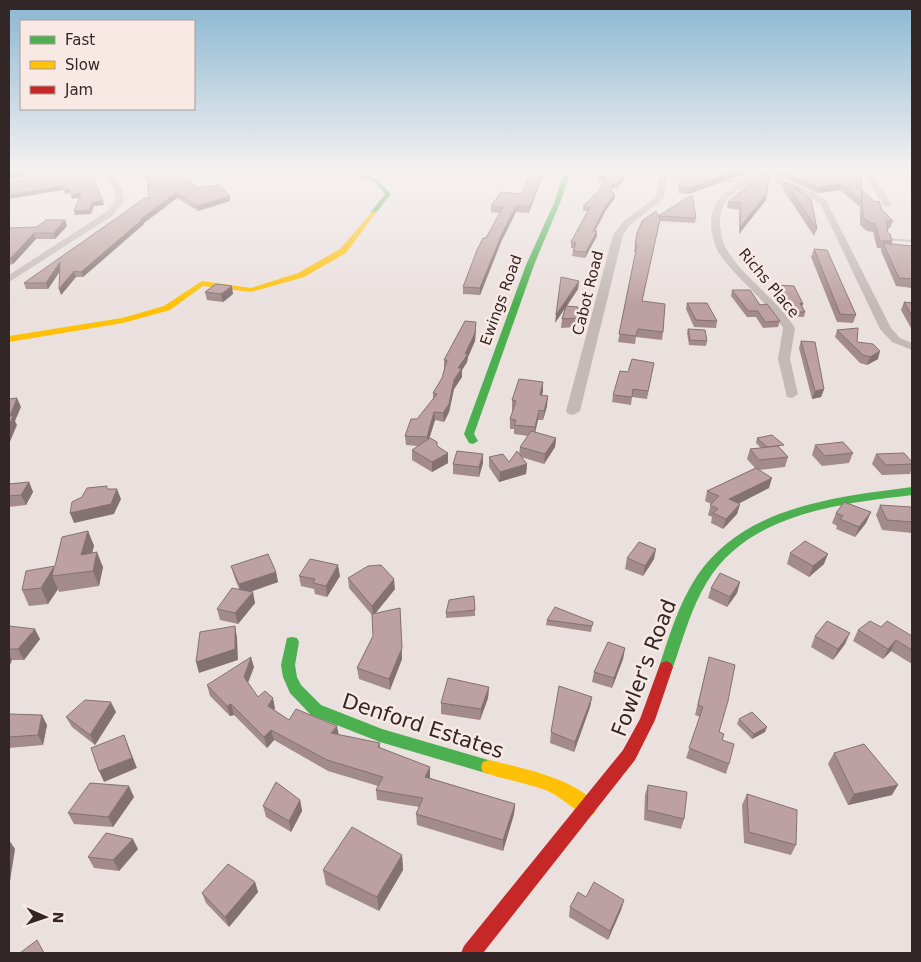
<svg xmlns="http://www.w3.org/2000/svg" width="921" height="962" font-family="'DejaVu Sans',sans-serif">
  <rect width="100%" height="100%" fill="#eae0de"/>
  <g fill="none" stroke-linecap="round" stroke-linejoin="round">
    <g stroke="#9bbcb0" stroke-width="2.5">
      <path d="M626,172l27,2"/>
      <path d="M671,176l16,1"/>
      <path d="M722,180l12,1"/>
    </g>
    <path fill="#c3b9b7" fill-rule="evenodd" d="M886,238l26,2v2l-24,-2h-2z"/>
    <g fill="#c3b9b7" fill-rule="evenodd">
      <path d="M104,170h8l10,20 2,11 -12,15 -103,66v-7l97,-63 10,-11 -2,-11z"/>
      <path d="M659,170h8l-3,28 -35,28 -6,9 -43,176 -7,4 -5,-1 -2,-3 47,-176 10,-13 33,-25z"/>
      <path d="M770,170h13l-13,5 45,18 11,7 65,128 9,10 12,5v7l-20,-8 -12,-13 -60,-126 -11,-6 -46,-19 -4,1c-21,9 -40,19 -39,45 1,9 2,19 7,26 18,29 49,48 68,78l-5,31 8,35 -6,4 -5,-1 -9,-38 5,-31c-17,-29 -46,-48 -65,-76 -4,-8 -6,-17 -7,-26 -1,-34 31,-47 59,-56z"/>
      <path d="M861,170h8l22,34 -1,2h-6z"/>
    </g>
    <g fill="#4caf50" fill-rule="evenodd">
      <path d="M341,170c22,0 35,7 49,23l1,1 -16,20 -5,-1 15,-19 -11,-13z"/>
      <path d="M565,170h6l-11,33 -26,62 -60,169 4,7 -5,3 -4,-1 -5,-9 62,-169 28,-62z"/>
      <path d="M912,487v8c-73,9 -163,18 -205,87 -16,26 -24,57 -34,85l-2,4 -5,2 -5,-2 -2,-4c10,-31 20,-64 38,-91 47,-70 139,-79 215,-89z"/>
      <path d="M292,637l5,1 2,4 -4,23 2,12 4,8 20,20 61,24 113,33 2,5 -2,5 -6,2 -109,-32 -69,-27 -21,-22 -7,-16 -2,-12 6,-27z"/>
    </g>
    <g fill="#ffc107" fill-rule="evenodd">
      <path d="M373,211l3,2 -30,40 -42,24 -53,15 -48,-6 -33,24 -47,13 -114,19v-6l113,-18 42,-12 38,-25 49,7 47,-15 42,-24z"/>
      <path d="M489,760c28,7 95,20 108,48l-3,6 -6,2c-14,-5 -25,-18 -40,-25 -21,-8 -44,-11 -65,-19l-2,-5 2,-5z"/>
    </g>
    <path fill="#c62828" fill-rule="evenodd" d="M666,661l5,2 2,4 -18,53 -20,40 -152,193h-22l3,-7 159,-196 17,-31 19,-52 2,-4z"/>
  </g>
  <g fill="#a38a8b">
    <path d="M133,170h40l10,12 13,6 34,8v5l-32,10 -21,-13 -33,25v1l-61,53h-7l-15,18 -1,-24 -12,18h-22l-2,-6 125,-85 -2,-17 -8,-10h-5z"/>
    <path d="M534,170l-5,43 -13,-1 -15,30 -21,53 -17,-1v-7l23,-49 14,-25 -9,-1v-6l30,-12z"/>
    <path d="M600,170h31l-14,18h-4l-2,4 4,6 -9,12 -11,21 2,5 -12,22 -13,-2 2,-8h-3v-6l17,-31h-5v-5l16,-15 5,-9 -7,-1 1,-5 4,-4z"/>
    <path d="M678,170h76l-65,24 -11,-1 4,-18 -5,-1z"/>
    <path d="M778,170h83l1,22v-2l31,31 -3,7h-2l-1,5 5,8v3l20,3v41l-16,-2 -15,-35v-3h-4l-4,-16 -6,-1 -7,-6v-19v1l-20,-17 -22,3 -42,-18z"/>
    <path d="M784,181l16,7 -1,4 18,37 -3,7 -32,-48z"/>
    <path d="M766,200l-27,34v-24l-12,-2 1,-6z"/>
    <path d="M658,216l38,2 -1,5 -35,-2 -18,80 21,31 -1,8 -26,-3 -1,7 -17,-2 18,-90h-2l3,-19z"/>
    <path d="M65,220l2,6 -12,13h-19l-23,25 -4,1v-37l28,-1z"/>
    <path d="M814,249l42,66 -3,8 -16,-1 -26,-65z"/>
    <path d="M579,281l-1,8 -11,17 11,12 -1,9 -16,1 1,-9 3,-11 -10,15z"/>
    <path d="M774,285l29,19 -1,3 3,5 -1,5 -15,-1 -16,-27z"/>
    <path d="M732,290l28,15 20,16 -2,6 -15,1 -7,-11h-9l-16,-21z"/>
    <path d="M205,292l28,2 -10,8 -16,-2z"/>
    <path d="M904,302l8,1v27l-11,-20z"/>
    <path d="M687,303l30,18 -1,7 -22,-1 -8,-18z"/>
    <path d="M688,329l19,12 -1,5 -17,-1 -2,-12z"/>
    <path d="M476,330l-1,11 -7,16 -1,5 -5,8v7l-8,12 -5,23 -5,10 -9,-2 -6,19 8,7 11,17 -16,9 -20,-12v-10l7,-4 -13,-1 -1,-9 28,-37v-6l9,-15 3,-10h-1v-8z"/>
    <path d="M837,330l20,12 21,17 -11,6 -7,-2 -25,-26z"/>
    <path d="M801,341l23,48 -3,8 -9,2 -13,-51z"/>
    <path d="M654,363l-7,36 -15,-2 -1,8 -19,-3 1,-7z"/>
    <path d="M543,382l-2,14 6,10 -4,14h-5l-3,12 21,6 -1,9 -11,17 -23,-7 6,7 -1,10 -27,8 -10,-15v-10l20,5 10,-7 1,-8 8,-11 -14,-2v-5h-4v-10l3,-9h-1v-10z"/>
    <path d="M757,438l25,12 6,7 -3,10 -26,3 10,18 -31,16h2l-3,10 -14,15 -12,-6 1,-6 -4,-2 3,-11 -6,-3 2,-10 48,-23 -8,-9 3,-10 11,-1 -5,-5z"/>
    <path d="M815,445l38,8 -4,10 -27,3 -10,-11z"/>
    <path d="M483,454v9l-4,14 -26,-3v-10z"/>
    <path d="M876,454l36,8v6l-2,6 -28,1 -10,-11z"/>
    <path d="M29,482l4,10 -7,13 -17,2v-23z"/>
    <path d="M880,505l32,5v23l-30,-3 -6,-15z"/>
    <path d="M871,512l-5,11 -11,14 -19,-8 1,-3 -5,-3 4,-10z"/>
    <path d="M88,531l6,15 -2,7 11,14 -4,19 -40,6 -1,-3 -10,15 -19,2 -7,-16 33,-24z"/>
    <path d="M790,553l34,11 -15,13 -22,-13z"/>
    <path d="M627,558l27,1 -11,17 -18,-7z"/>
    <path d="M231,566l45,6 2,10 -28,10 5,11 -17,21 -18,-4 -3,-11 22,-20 -5,-13z"/>
    <path d="M299,576h41l-13,21 -12,-3 -1,-5 -13,-3z"/>
    <path d="M348,578l47,11 -20,25 25,-6 2,51 -12,31 -31,-11 -2,-11 16,-32 -1,-21 -23,-27z"/>
    <path d="M740,582l-3,11 -10,14 -19,-9 3,-10z"/>
    <path d="M475,610v6l-29,2v-5z"/>
    <path d="M547,620l46,2 -2,10 -45,-7z"/>
    <path d="M9,626l31,13 -16,21h-12l-3,7z"/>
    <path d="M881,627l31,9v28l-21,-13 -8,8 -30,-18 5,-11z"/>
    <path d="M815,636l30,8 -12,16 -22,-13z"/>
    <path d="M625,648l-2,11 -11,29 -20,-6 2,-10z"/>
    <path d="M709,657l10,75 3,8 7,24 -3,10 -40,-16 14,-41 -5,-2z"/>
    <path d="M254,667l-6,16 10,14 17,11 -1,2 15,10 49,15 42,8v5l50,30 85,26 -1,10 -11,37 -86,-26 -1,-11 3,-7 -42,-7 -1,-10 2,-4 -50,-15 -54,-31 -7,8 -33,-33 -4,1 -20,-20 -3,-11z"/>
    <path d="M489,687l-1,11 -8,22 -39,-6v-11z"/>
    <path d="M592,697l-2,10 -16,45 -24,-9 1,-11z"/>
    <path d="M116,712l-21,33 -23,-18 -6,-10z"/>
    <path d="M9,714l38,11 -4,20 -34,3z"/>
    <path d="M739,719l26,13 -13,7 -15,-15z"/>
    <path d="M834,753l58,42 -44,10 -20,-41z"/>
    <path d="M648,785l36,34 -3,10 -37,-9 1,-25z"/>
    <path d="M747,794l49,51 -5,10 -47,-12 -2,-38z"/>
    <path d="M134,797l-21,30 -39,-3 -6,-11z"/>
    <path d="M300,800l2,11 -11,21 -25,-15 -3,-11z"/>
    <path d="M138,849l-19,22 -25,-3 -6,-11z"/>
    <path d="M402,855l1,15 -24,41 -53,-26 -3,-15z"/>
    <path d="M255,882l3,10 -29,35 -23,-24 -4,-10z"/>
    <path d="M586,897l38,3 -3,10 -13,30 -39,-23 1,-10z"/>
  </g>
  <g fill="#847171">
    <path d="M33,170h19l-43,9v-4z"/>
    <path d="M544,170h1l-16,43 1,-6z"/>
    <path d="M628,170h3l-14,18v-4z"/>
    <path d="M740,170h14l-65,24 1,-6z"/>
    <path d="M841,184l-1,6 -22,3 1,-6z"/>
    <path d="M62,186l1,4 -54,9v-4z"/>
    <path d="M69,189l1,4 -5,1 -1,-4z"/>
    <path d="M81,193l1,4 -10,2 -1,-4z"/>
    <path d="M176,193l1,5 -33,25v1l-61,53 -2,-5 60,-53z"/>
    <path d="M615,193v5l-9,12 -14,26 1,-5 13,-26z"/>
    <path d="M767,193l-1,7 -27,34 1,-7z"/>
    <path d="M230,196v5l-32,10 -1,-5z"/>
    <path d="M103,201l1,4 -10,1 -3,8 -16,1 -1,-4 18,-9z"/>
    <path d="M516,206v6l-15,30 -21,53v-7l21,-52z"/>
    <path d="M65,220l2,6 -12,13 -1,-6z"/>
    <path d="M597,231v5l-12,22 1,-6z"/>
    <path d="M34,233l2,6 -23,25 -2,-6z"/>
    <path d="M60,262l2,6 -14,21 -2,-6z"/>
    <path d="M74,271l2,6 -15,18 -2,-6z"/>
    <path d="M579,281l-1,8 -23,34 1,-8z"/>
    <path d="M232,286l1,8 -10,8 -2,-8z"/>
    <path d="M476,322l-1,19 -7,16 -1,5 -5,8v7l-8,12 -5,23 -5,10 -1,-9 15,-45 7,-14z"/>
    <path d="M880,351l-2,8 -11,6 3,-8z"/>
    <path d="M543,382v10l-4,13 1,-10z"/>
    <path d="M824,389l-3,8 -9,2 3,-8z"/>
    <path d="M548,396l-1,10 -4,14 1,-9z"/>
    <path d="M17,398l4,9 -6,14 2,4 -8,19v-18l1,-10z"/>
    <path d="M539,410l-1,10 -4,17 1,-10z"/>
    <path d="M434,412l1,8 -8,26v-9z"/>
    <path d="M556,438l-1,9 -11,17 1,-10z"/>
    <path d="M448,453v10l-16,9v-10z"/>
    <path d="M483,454v9l-4,14v-10z"/>
    <path d="M527,464l-1,10 -27,8 1,-10z"/>
    <path d="M772,478l-3,10 -43,22 3,-11z"/>
    <path d="M29,482l4,10 -7,13 -5,-10z"/>
    <path d="M117,489l4,10 -7,15 -40,9 -4,-10z"/>
    <path d="M740,504l-3,10 -14,15 3,-10z"/>
    <path d="M871,512l-5,11 -11,14 4,-10z"/>
    <path d="M88,531l6,15 -7,24 -6,-15z"/>
    <path d="M656,549l-2,10 -11,17 2,-10z"/>
    <path d="M97,552l6,15 -4,19 -6,-15z"/>
    <path d="M828,554l-4,10 -15,13 4,-11z"/>
    <path d="M338,565l2,11 -13,21 -1,-11z"/>
    <path d="M54,567l-2,9 6,13 -10,15 -7,-16z"/>
    <path d="M276,572l2,10 -37,13 -2,-11z"/>
    <path d="M394,579l1,10 -22,27 -1,-10z"/>
    <path d="M740,582l-3,11 -10,14 3,-10z"/>
    <path d="M253,592l2,11 -17,21 -3,-11z"/>
    <path d="M400,608l2,51 -12,31 -1,-11z"/>
    <path d="M235,626l2,11 1,23 -39,13 -3,-11z"/>
    <path d="M35,629l5,10 -16,21 -6,-11z"/>
    <path d="M850,633l-5,11 -12,16 5,-11z"/>
    <path d="M896,640l-5,11 -8,8 5,-10z"/>
    <path d="M625,648l-2,11 -11,29 2,-10z"/>
    <path d="M9,654l3,6 -3,7z"/>
    <path d="M251,657l3,10 -8,20 -2,-10z"/>
    <path d="M489,687l-1,11 -8,22 1,-11z"/>
    <path d="M592,697l-2,10 -16,45 1,-10z"/>
    <path d="M273,698l2,10 -4,8 -3,-10z"/>
    <path d="M111,702l5,10 -21,33 -5,-10z"/>
    <path d="M231,704l3,11 -4,1 -3,-10z"/>
    <path d="M42,715l5,10 -4,20 -5,-10z"/>
    <path d="M337,726l2,10 -8,-3z"/>
    <path d="M767,727l-2,5 -13,7 2,-5z"/>
    <path d="M271,730l3,10 -7,8 -3,-11z"/>
    <path d="M124,735l13,33 -33,14 -5,-11z"/>
    <path d="M430,767v11l-5,9v-10z"/>
    <path d="M898,785l-6,10 -44,10 6,-11z"/>
    <path d="M129,786l5,11 -21,30 -5,-10z"/>
    <path d="M300,800l2,11 -11,21 -2,-11z"/>
    <path d="M515,804l-1,10 -11,37v-11z"/>
    <path d="M133,839l5,10 -19,22 -6,-11z"/>
    <path d="M9,840l6,9 -6,39z"/>
    <path d="M402,855l1,15 -24,41 -2,-14z"/>
    <path d="M255,882l3,10 -29,35 -4,-10z"/>
    <path d="M624,900l-3,10 -13,30 2,-9z"/>
  </g>
  <g fill="#bda1a2" stroke="#847171">
    <path d="M9,170h24l-24,5z"/>
    <path d="M70,170h10l3,4 8,-1 12,28 -11,1 -2,8 -16,1 7,-18 -10,2 -2,-6 -5,1 -2,-4 -53,9v-12z"/>
    <path d="M142,170h31l10,12 8,-1 5,7 23,-3 11,11 -33,10 -21,-13 -35,26h2l-62,53 -7,-1 -15,18 1,-27 -14,21h-22l121,-85h4l-2,-20z"/>
    <path d="M534,170h10l-14,37 -14,-1 -15,30 -21,52 -17,-1 14,-37 6,-12h3l17,-31 -12,-1 10,-14 20,2z"/>
    <path d="M604,170h24l-11,14 -3,-1 -4,9 5,1 -9,12 -13,26h4l-11,21 -13,-1 3,-8 -5,-1 19,-35 -7,-1 16,-15 7,-13 -8,-2z"/>
    <path d="M683,170h57l-50,18 -11,-1z"/>
    <path d="M779,170h82l1,31 -21,-17 -22,3z"/>
    <path d="M762,174l7,2 -2,17 -27,34 1,-24 -13,-1z"/>
    <path d="M784,181l16,7h-6l17,11 6,30z"/>
    <path d="M862,190l13,12 4,-1 3,9 11,11h-7l2,8 -1,3 3,2 2,7h-12l-5,-17 -5,-1 -7,-6z"/>
    <path d="M692,195l4,23 -38,-2z"/>
    <path d="M656,211l4,8 -18,82 23,3 -2,28 -25,-3 -2,7 -17,-2 18,-89h-2l2,-12 5,-12z"/>
    <path d="M46,220h19l-11,13h-20l-23,25h-2v-30l28,-1z"/>
    <path d="M883,243l28,3 1,1v32l-13,-1z"/>
    <path d="M814,249l13,1 29,65 -16,-1z"/>
    <path d="M561,277l18,4 -23,34z"/>
    <path d="M216,284l16,2 -11,8 -16,-2z"/>
    <path d="M774,285l20,1 9,18 -3,-1 5,9h-15z"/>
    <path d="M732,290h18l10,15 7,-1 13,17 -15,1 -7,-11h-10z"/>
    <path d="M904,302l8,1v13z"/>
    <path d="M687,303h20l10,18 -21,-1z"/>
    <path d="M566,306l12,1v11l-16,1z"/>
    <path d="M465,321l11,1 -1,11 -10,21h3l-10,14h4l-8,12 -5,24 -6,9 -9,-1 -7,25 -22,-1 6,-17h6l20,-25 -4,-1 9,-15 5,-18h-3z"/>
    <path d="M858,328l-1,14 16,2 7,7 -10,6 -7,-2 -26,-25z"/>
    <path d="M688,329l17,1 2,11 -17,-1z"/>
    <path d="M801,341l14,1 9,47 -9,2z"/>
    <path d="M632,359l22,4 -6,28 -15,-2 -1,8 -19,-2 7,-24 8,1z"/>
    <path d="M519,379l24,3 -3,13 8,1 -4,15 -5,-1 -4,17 -21,-2 2,-5 -6,-1 6,-18 -4,-1z"/>
    <path d="M17,398l-7,18h3l-4,10v-27z"/>
    <path d="M531,431l25,7 -11,16 -25,-7z"/>
    <path d="M772,435l12,10 -17,2 -10,-9z"/>
    <path d="M430,438l7,4v4l11,7 -16,9 -20,-12z"/>
    <path d="M843,442l10,11 -28,3 -10,-11z"/>
    <path d="M778,446l10,11 -29,3 -9,-11z"/>
    <path d="M457,451l26,3 -4,13 -26,-3z"/>
    <path d="M517,451l10,13 -27,8 -11,-15 14,-3 6,8z"/>
    <path d="M904,453l8,9v2l-26,1 -10,-11z"/>
    <path d="M756,468l16,10 -43,21 11,5 -14,15 -13,-6 5,-4 -8,-4 9,-9 -12,-5z"/>
    <path d="M29,482l-8,13 -12,1v-12z"/>
    <path d="M107,486v3h10l-6,15 -41,9 2,-11 10,-5 5,-9z"/>
    <path d="M844,502l27,10 -12,15 -19,-8 3,-3 -7,-3z"/>
    <path d="M880,505l31,2 1,3v12l-25,-2z"/>
    <path d="M88,531l-7,24 16,-3 -4,19 -41,5 2,-9 -13,21 -19,2 4,-19 29,-5 7,-29z"/>
    <path d="M805,541l23,13 -15,12 -23,-13z"/>
    <path d="M639,542l17,7 -11,17 -18,-8z"/>
    <path d="M268,554l8,18 -37,12 -8,-18z"/>
    <path d="M310,559l28,6 -12,21 -13,-3 2,-4 -16,-3z"/>
    <path d="M381,565l13,14 -22,27 -24,-28 20,-12z"/>
    <path d="M720,573l20,9 -10,15 -19,-9z"/>
    <path d="M232,588l21,4 -18,21 -18,-4z"/>
    <path d="M474,596l1,14 -29,3 3,-13z"/>
    <path d="M555,607l38,15 -1,4 -45,-6z"/>
    <path d="M400,608l2,40 -13,31 -32,-11 16,-32 -1,-22z"/>
    <path d="M827,621l23,12 -12,16 -23,-13z"/>
    <path d="M870,621l11,6 6,-6 25,15v14l-16,-10 -8,9 -30,-19z"/>
    <path d="M9,626l26,3 -17,20h-9z"/>
    <path d="M235,626v23l-39,13 4,-30z"/>
    <path d="M608,642l17,6 -11,30 -20,-6z"/>
    <path d="M251,657l-7,20 14,20 7,-6 8,7 -5,8 21,14 7,-11 41,17 -6,7 49,10 -2,4 52,20 -5,10 90,27 -12,36 -87,-26 7,-16 -47,-8 7,-13 -56,-17 -56,-30 -7,7 -33,-33 -4,2 -20,-21z"/>
    <path d="M709,657l26,8 -7,36 -9,31 5,2 -2,6 12,4 -5,20 -40,-16 14,-41 -5,-2z"/>
    <path d="M448,678l41,9 -8,22 -40,-6z"/>
    <path d="M559,686l33,11 -17,45 -24,-10z"/>
    <path d="M85,700l26,2 -21,33 -24,-18z"/>
    <path d="M752,712l15,15 -13,7 -15,-15z"/>
    <path d="M9,714l33,1 -4,20 -29,2z"/>
    <path d="M124,735l8,23 -33,13 -8,-23z"/>
    <path d="M864,744l34,41 -44,9 -20,-41z"/>
    <path d="M276,782l24,18 -11,21 -26,-15z"/>
    <path d="M90,783l39,3 -21,31 -40,-4z"/>
    <path d="M648,785l39,7 -3,27 -37,-9z"/>
    <path d="M747,794l50,16 -1,35 -47,-13z"/>
    <path d="M352,827l50,28 -25,42 -54,-27z"/>
    <path d="M106,833l27,6 -20,21 -25,-3z"/>
    <path d="M228,864l27,18 -30,35 -23,-24z"/>
    <path d="M594,882l30,18 -14,31 -40,-24 8,-15 8,5z"/>
    <path d="M37,940l7,13h-24z"/>
  </g>
  <linearGradient id="sky" x2="0" y2="1"><stop stop-color="#89b7d2"/><stop offset="0.56" stop-color="#f6f1f0"/><stop offset="1" stop-color="#f6f1f0" stop-opacity="0"/></linearGradient>
  <rect width="921" height="305" fill="url(#sky)"/>
  <g text-anchor="middle" stroke-width="5" stroke-linejoin="round" paint-order="stroke">
    <g font-size="15" fill="#332626" stroke="#f8e9e4">
      <text transform="translate(769 283) rotate(50)" y="5">Richs Place</text>
      <text transform="translate(588 293) rotate(-76)" y="5">Cabot Road</text>
      <text transform="translate(501 300) rotate(-70)" y="5">Ewings Road</text>
    </g>
    <g font-size="21" fill="#332626" stroke="#f8e9e4">
      <text transform="translate(644 668) rotate(-69)" y="7">Fowler's Road</text>
      <text transform="translate(423 726) rotate(18)" y="7">Denford Estates</text>
    </g>
  </g>
  <rect width="921" height="962" fill="none" stroke="#332626" stroke-width="20"/>
  <rect x="20" y="20" width="175" height="90" fill="#f8e9e4" stroke="#a99b98"/>
  <rect x="30" y="36" width="25" height="8" fill="#4caf50" stroke="#a99b98"/>
  <text x="65" y="45" font-size="15" fill="#332626">Fast</text>
  <rect x="30" y="61" width="25" height="8" fill="#ffc107" stroke="#a99b98"/>
  <text x="65" y="70" font-size="15" fill="#332626">Slow</text>
  <rect x="30" y="86" width="25" height="8" fill="#c62828" stroke="#a99b98"/>
  <text x="65" y="95" font-size="15" fill="#332626">Jam</text>
  <g transform="translate(45 917) rotate(92)" stroke="#f8e9e4" stroke-width="4" paint-order="stroke">
  <path d="M0-4L9 19L0 12L-9 19Z" fill="#332626"/>
  <text y="-8" font-size="14" font-weight="bold" text-anchor="middle" fill="#332626">N</text>
  </g>
</svg>
